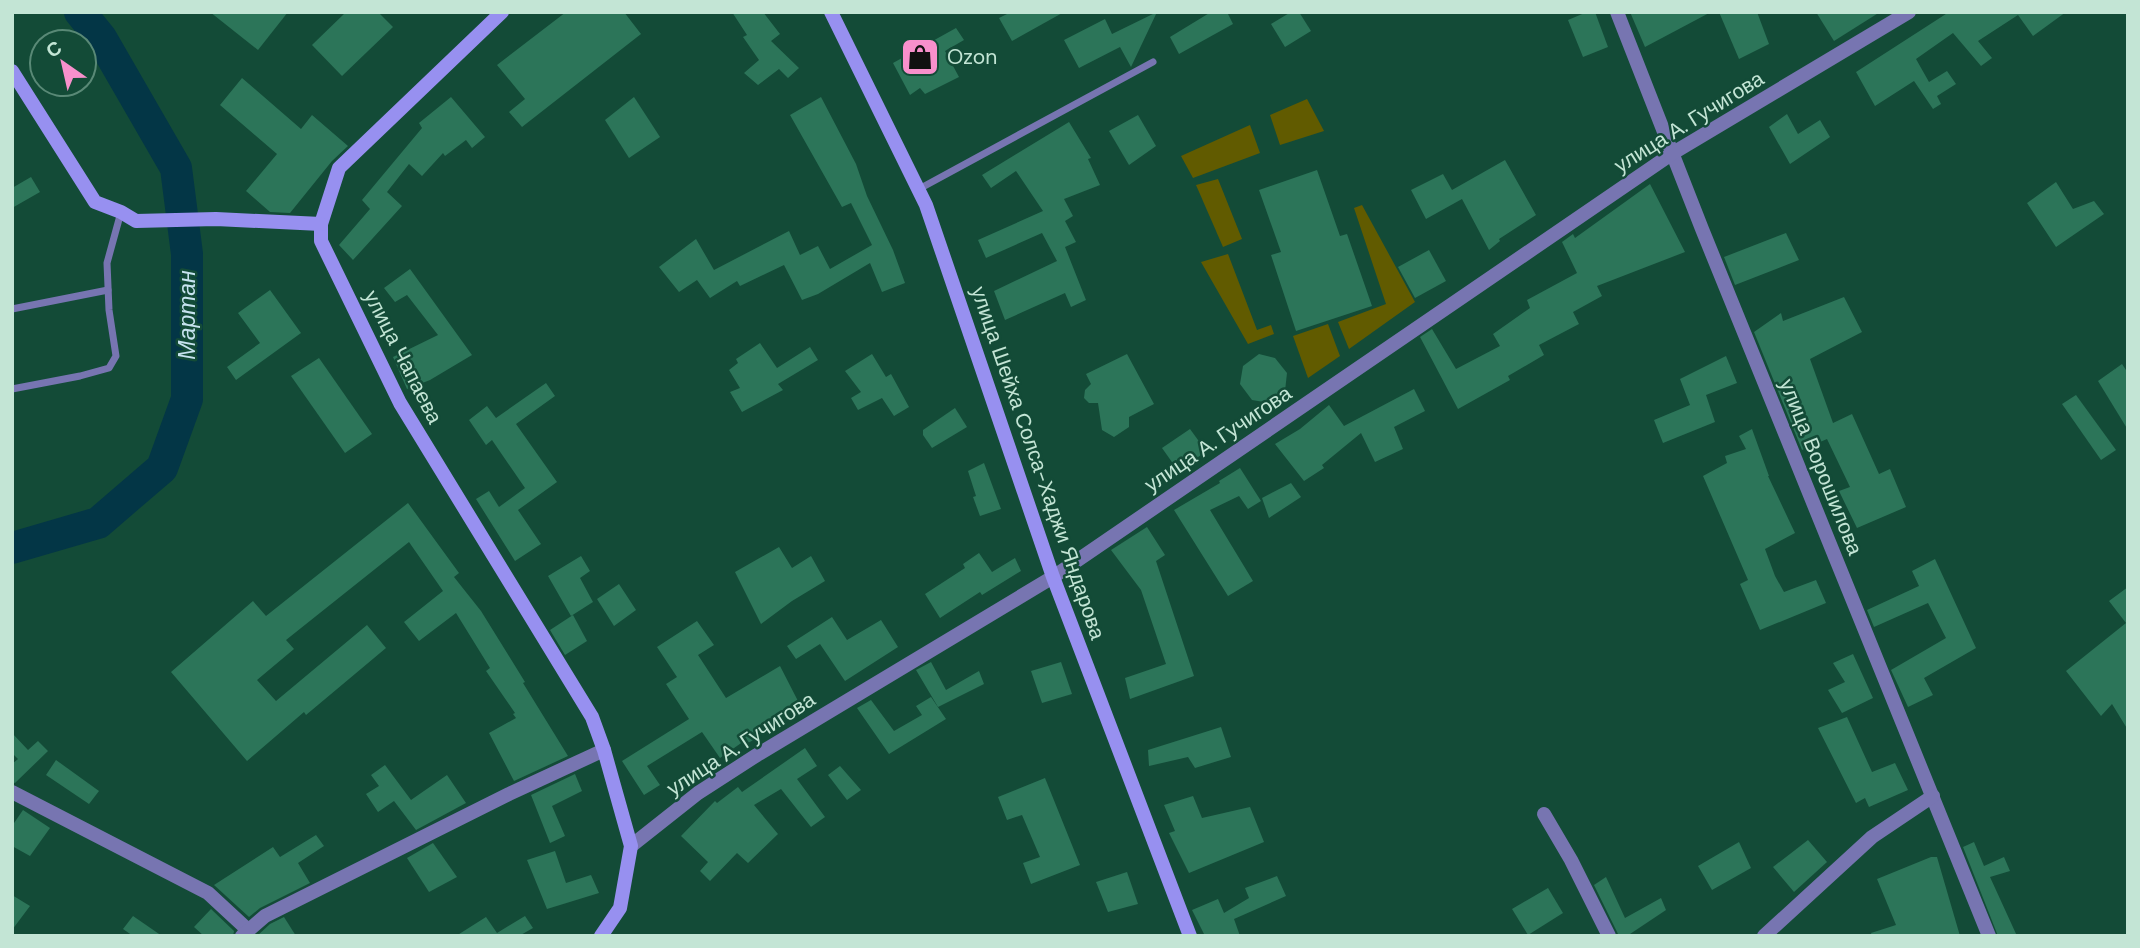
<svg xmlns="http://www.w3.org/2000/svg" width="2140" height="948" font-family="'DM Sans',sans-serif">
  <rect width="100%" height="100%" fill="#134b37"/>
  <g fill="#615b00">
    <path d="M1307,99l17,32 -44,14 -10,-30z"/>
    <path d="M1250,125l10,28 -67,25 -12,-22z"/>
    <path d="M1218,179l24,60 -19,8 -27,-62z"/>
    <path d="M1362,205l53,97 -66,47 -11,-27 48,-18 -32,-96z"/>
    <path d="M1228,254l29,76 14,-5 3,9 -26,10 -47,-82z"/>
    <path d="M1328,324l12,32 -32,22 -15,-42z"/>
  </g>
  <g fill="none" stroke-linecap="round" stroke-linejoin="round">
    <path stroke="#033646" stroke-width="32" d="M12,548l86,-25 64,-55 25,-69v-145l-11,-86 -75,-130 -21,-26"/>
  </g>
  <g fill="#2c7559">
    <path d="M210,12h78l-30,38z"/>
    <path d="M346,12h32l15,15 -51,49 -30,-31z"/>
    <path d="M566,12h58l17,22 -119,93 -13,-15 16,-13 -28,-34z"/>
    <path d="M732,12h31l17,22 -9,7 28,27 -11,10 -9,-9 -21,16 -14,-12 15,-13 -16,-23 4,-2z"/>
    <path d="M1011,12h53l-52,29 -13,-23z"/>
    <path d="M1157,12l-26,55 -11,-20 -41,21 -15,-28 41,-21 7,15z"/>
    <path d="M1211,12h16l6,12 -54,30 -9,-17z"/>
    <path d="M1291,12h8l12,19 -26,16 -14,-23z"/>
    <path d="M1587,12h8l13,35 -25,10 -15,-37z"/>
    <path d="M1630,12h81l-66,35z"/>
    <path d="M1719,12h38l12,32 -30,15z"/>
    <path d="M1816,12h64l-46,29z"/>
    <path d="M1949,12h117l-33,24 -15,-21 -40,26 14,17 -11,8 -28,-33 -37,26 13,23 18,-11 9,13 -19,12 4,8 -8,5 -19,-28 -39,25 -19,-34z"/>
    <path d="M956,28l8,12 -19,11 14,26 -34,17 -5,-6 -10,7 -17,-32z"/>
    <path d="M242,78l59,51 11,-14 36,31 -16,15 -42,52 -20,-1 -24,-21 31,-37 -57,-49z"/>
    <path d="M451,97l34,40 -13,11 -6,-8 -21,16 -2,-3 -21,23 -13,-12 -22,28 15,14 -49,54 -14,-15 31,-36 -8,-9 60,-72 -3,-5z"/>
    <path d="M634,97l26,40 -31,21 -24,-38z"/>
    <path d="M821,97l35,67 11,32 26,54 12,33 -23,9 -12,-29 -52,31 -16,6 -18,-35 -44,21 -3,-5 -27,17 -13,-18 -18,12 -20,-25 37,-28 18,31 75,-39 11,24 18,-9 12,23 42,-24 -21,-42 -9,4 -52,-92z"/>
    <path d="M1787,114l11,20 22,-14 10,17 -40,27 -21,-37z"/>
    <path d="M1138,115l18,31 -27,19 -20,-34z"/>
    <path d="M1069,122l22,36 -3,1 12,26 -36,14 9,17 -8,5 11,21 -11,5 21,53 -15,7 -6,-14 -60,27 -11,-29 63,-30 -15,-28 -56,25 -8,-18 65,-29 -27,-40 -25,17 -9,-13z"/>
    <path d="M1505,160l31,55 -37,24 1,2 -11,9 -27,-51 -36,20 -15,-29 32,-16 9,16z"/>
    <path d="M1317,170l23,66 7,-2 25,72 -76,25 -25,-76 10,-3 -22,-62z"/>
    <path d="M31,177l9,15 -28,16v-20z"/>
    <path d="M2056,182l17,27 21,-8 10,13 -48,33 -29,-44z"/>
    <path d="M1650,184l35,68 -88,34 5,10 -29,16 6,12 -40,21 5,10 -36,21 2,4 -52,29 -38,-72 12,-8 24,40 44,-23 -7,-12 37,-26 -3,-8 50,-27 -15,-31 11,-8 2,4z"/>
    <path d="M1786,233l13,27 -64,25 -11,-28z"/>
    <path d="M1429,250l17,31 -31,17 -17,-31z"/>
    <path d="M410,269l62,86 -42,25 -23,9 -14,-32 45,-22 -31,-40 -12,7 -11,-14z"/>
    <path d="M270,290l31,43 -65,47 -9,-13 33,-24 -22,-30z"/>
    <path d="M1844,297l18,35 -52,27 23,64 19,-9 27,60 11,-5 16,38 -49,21 -18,-37 11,-4 -23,-48 -25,11 -48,-118 27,-19 2,8z"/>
    <path d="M760,343l17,25 33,-21 8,13 -40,24 5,6 -41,22 -12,-20 10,-4 -11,-18 9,-7 -2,-4z"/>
    <path d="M872,354l14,23 5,-3 18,33 -15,9 -12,-18 -24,12 -7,-12 10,-6 -16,-21z"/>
    <path d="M1127,354l27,50 -25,13v10l-15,10 -12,-7 -4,-27h-9l-5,-5 1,-8 6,-6 -5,-10z"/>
    <path d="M1259,354l16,4 12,15 -2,18 -15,12 -18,-3 -12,-16 3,-18z"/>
    <path d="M1726,356l11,27 -31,12 9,27 -52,21 -9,-23 36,-15 -10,-26z"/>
    <path d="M319,358l53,76 -27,19 -54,-77z"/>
    <path d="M2122,364l6,9v57l-30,-49z"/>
    <path d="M546,383l9,13 -39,28 41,58 -39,28 23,34 -26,17 -39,-62 13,-8 10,16 26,-19 -33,-48 -6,5 -17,-25 18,-14 9,12z"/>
    <path d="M1414,389l11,22 -31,16 9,22 -28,13 -14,-29 -39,32 2,3 -20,13 -29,-37 25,-15 29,-24 15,21z"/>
    <path d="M2076,395l40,55 -15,10 -39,-56z"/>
    <path d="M955,408l12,19 -35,21 -9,-13v-5z"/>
    <path d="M1190,429l16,22 -27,21 -17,-24z"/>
    <path d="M1752,429l17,47h-1l27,57 -30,16 10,27 9,16 32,-12 10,23 -66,27 -20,-46 8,-4 -45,-104 24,-13 -2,-7 21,-7 -7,-13z"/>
    <path d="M984,463l17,46 -21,7 -7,-19 3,-1 -8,-25z"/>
    <path d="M1240,468l21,33 -13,8 -9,-13 -29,14 43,71 -25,15 -54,-86 46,-27 -1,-2z"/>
    <path d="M1291,483l10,14 -32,21 -7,-20z"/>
    <path d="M408,503l51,70 -5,4 27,34 44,71 -2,1 45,73 -54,25 -25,-48 27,-15 -3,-4 2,-1 -29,-42 4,-3 -34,-55 -37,28 -15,-19 39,-31 -34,-49 -123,98 8,9 -37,31 19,21 91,-76 19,23 -80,67 -2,-3 -57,49 -76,-89 82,-71 13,15z"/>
    <path d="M1147,527l18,28 -9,6 38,115 -64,23 -5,-21 41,-14 -25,-74 -30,-40z"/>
    <path d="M779,547l13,21 19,-12 14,25 -33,20 -31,23 -26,-52z"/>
    <path d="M979,553l13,19 23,-14 6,13 -39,24 -2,-3 -40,26 -15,-24 40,-26 -2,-4z"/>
    <path d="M581,556l9,15 -10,7 13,24 -22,14 -23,-40z"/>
    <path d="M1935,559l41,89 -52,30 9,17 -25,12 -17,-37 55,-32 -18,-35 -54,24 -7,-17 52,-24 -7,-15z"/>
    <path d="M619,584l17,26 -22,16 -17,-27z"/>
    <path d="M2128,587v143l-16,-26 -11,12 -35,-45 60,-48 -17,-22z"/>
    <path d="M573,615l14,26 -22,14 -15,-25z"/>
    <path d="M832,617l15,23 34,-20 17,27 -53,34 -25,-37 -24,15 -9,-13z"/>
    <path d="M697,621l17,24 -16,10 28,43 54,-32 18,35 -43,27 4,9 -13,7 -2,-3 -24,17 -18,-26 -55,34 13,19 -16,10 -22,-34 67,-42 -23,-35 11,-7 -20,-30z"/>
    <path d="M1853,654l20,44 -31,15 -14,-23 17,-8 -12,-19z"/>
    <path d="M931,662l15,28 33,-19 5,13 -46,23 -22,-37z"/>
    <path d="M1061,662l11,32 -30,9 -11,-32z"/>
    <path d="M931,697l15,22 -57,35 -32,-46 14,-8 23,31 28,-16 -6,-9z"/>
    <path d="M1847,717l25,55 23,-9 13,27 -39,17 -4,-9 -9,5 -38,-75z"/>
    <path d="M1221,727l10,30 -36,11 -7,-11 -39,9 -1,-16z"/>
    <path d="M12,733l16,17 10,-9 10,10 -33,32 -3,-1v-18l6,-5 -6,-6z"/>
    <path d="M805,748l12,18 -20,13 28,38 -14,10 -30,-38 -27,16 24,29 -30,29 -11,-10 -27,28 -10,-10 8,-9 -27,-26 34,-35 2,2 21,-16 4,5z"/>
    <path d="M56,760l43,31 -10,13 -43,-29z"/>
    <path d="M385,765l26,35 36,-25 19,28 -50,27 -22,-29 -16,11 -12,-18 13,-8 -8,-11z"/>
    <path d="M840,766l21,24 -14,10 -19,-25z"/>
    <path d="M575,774l7,17 -30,15 13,30 -15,7 -19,-48z"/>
    <path d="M1045,778l35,87 -49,19 -8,-21 17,-6 -18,-42 -15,5 -9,-23z"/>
    <path d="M1193,796l9,22 48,-11 14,35 -75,31 -20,-40 6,-2 -11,-26z"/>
    <path d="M23,810l27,18 -20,28 -18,-10v-20z"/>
    <path d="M316,835l8,11 -26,17 12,20 -50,25 -11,9 -35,-32 59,-38 7,10z"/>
    <path d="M1808,840l19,22 -33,30 -21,-25z"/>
    <path d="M1739,842l12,26 -39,22 -14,-24z"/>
    <path d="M1974,842l10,24 20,-9 6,14 -20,6 27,59h-19l-35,-89z"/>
    <path d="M433,843l24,34 -28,15 -22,-34z"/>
    <path d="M555,851l11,32 25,-8 8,18 -52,16 -20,-49z"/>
    <path d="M1931,857h6l23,79h-88l-1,-3 25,-8 -19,-46z"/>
    <path d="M1127,872l11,32 -30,8 -12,-30z"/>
    <path d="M1277,876l9,20 -52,23 6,17h-35l-13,-26 26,-11 6,14 25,-15 -4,-10z"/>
    <path d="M1606,877l19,41 36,-20 5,12 -39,26h-8l-25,-51z"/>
    <path d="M1548,888l15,25 -35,22 -16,-26z"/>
    <path d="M12,895l18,11 -18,24z"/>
    <path d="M211,909l23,22 -1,5h-29l-10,-9z"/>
    <path d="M133,916l29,20h-29l-10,-7z"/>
    <path d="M525,916l8,12 -14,8h-63l30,-19 11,16z"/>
    <path d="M284,917l12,19h-39l13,-12z"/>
  </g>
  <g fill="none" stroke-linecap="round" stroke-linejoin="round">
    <g stroke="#7775b1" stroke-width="7">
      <path d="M919,189l234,-127"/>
      <path d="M12,309l96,-19"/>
      <path d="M12,389l68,-13 29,-8 7,-12 -7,-46 -2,-47 14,-51"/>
    </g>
    <g stroke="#7775b1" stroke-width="14">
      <path d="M1617,12l85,217 287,707"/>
      <path d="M12,792l196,101 40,37"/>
      <path d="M1544,814l27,46 38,76"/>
      <path d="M631,846l67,-53 59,-38 296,-178 620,-424 236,-141"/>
      <path d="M242,936l23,-20 244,-122 95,-44"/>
      <path d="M1764,936l108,-99 61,-41"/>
    </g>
    <g stroke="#9790f0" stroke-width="14">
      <path d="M502,12l-163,156 -18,56v17l79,162 192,314 12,33 27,96 -11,62 -19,28"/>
      <path d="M831,12l95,193 127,372 137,359"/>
      <path d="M12,71l83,131 26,10 15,9 80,-2 105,5"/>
    </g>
  </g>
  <defs>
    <symbol id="shop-square" viewBox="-11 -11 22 22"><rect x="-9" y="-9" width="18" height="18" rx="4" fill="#f890cc" stroke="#134b37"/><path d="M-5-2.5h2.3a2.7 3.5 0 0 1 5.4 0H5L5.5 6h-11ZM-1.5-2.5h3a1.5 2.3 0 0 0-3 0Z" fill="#111"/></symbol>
  </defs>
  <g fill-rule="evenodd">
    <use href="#shop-square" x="898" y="35" width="44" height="44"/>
  </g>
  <g text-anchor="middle" stroke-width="5" stroke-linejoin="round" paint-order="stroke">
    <g font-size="21" fill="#c3e5d5" stroke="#134b37" text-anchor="start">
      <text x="947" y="64">Ozon</text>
    </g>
    <g font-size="21" fill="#c3e5d5" stroke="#134b37">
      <text transform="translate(1689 122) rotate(-32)" y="7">улица А. Гучигова</text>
      <text transform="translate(403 357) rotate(63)" y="7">улица Чапаева</text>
      <text transform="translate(1218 439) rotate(-34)" y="7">улица А. Гучигова</text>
      <text transform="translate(1038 463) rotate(71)" y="7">улица Шейха Солса-Хаджи Яндарова</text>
      <text transform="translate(1821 467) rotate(68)" y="7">улица Ворошилова</text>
      <text transform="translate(741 744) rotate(-33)" y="7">улица А. Гучигова</text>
    </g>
    <g font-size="23" font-style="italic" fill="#c7e3ef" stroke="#134b37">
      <text transform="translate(187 315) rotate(-90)" y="8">Мартан</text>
    </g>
  </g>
  <rect width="2140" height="948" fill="none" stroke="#c3e5d5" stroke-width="28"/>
  <g transform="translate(63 63) rotate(326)"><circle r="33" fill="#134b37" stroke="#598976" stroke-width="2"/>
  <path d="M0-5L12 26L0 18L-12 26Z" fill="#f890cc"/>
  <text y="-10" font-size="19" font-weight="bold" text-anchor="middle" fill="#c3e5d5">С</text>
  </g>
</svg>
